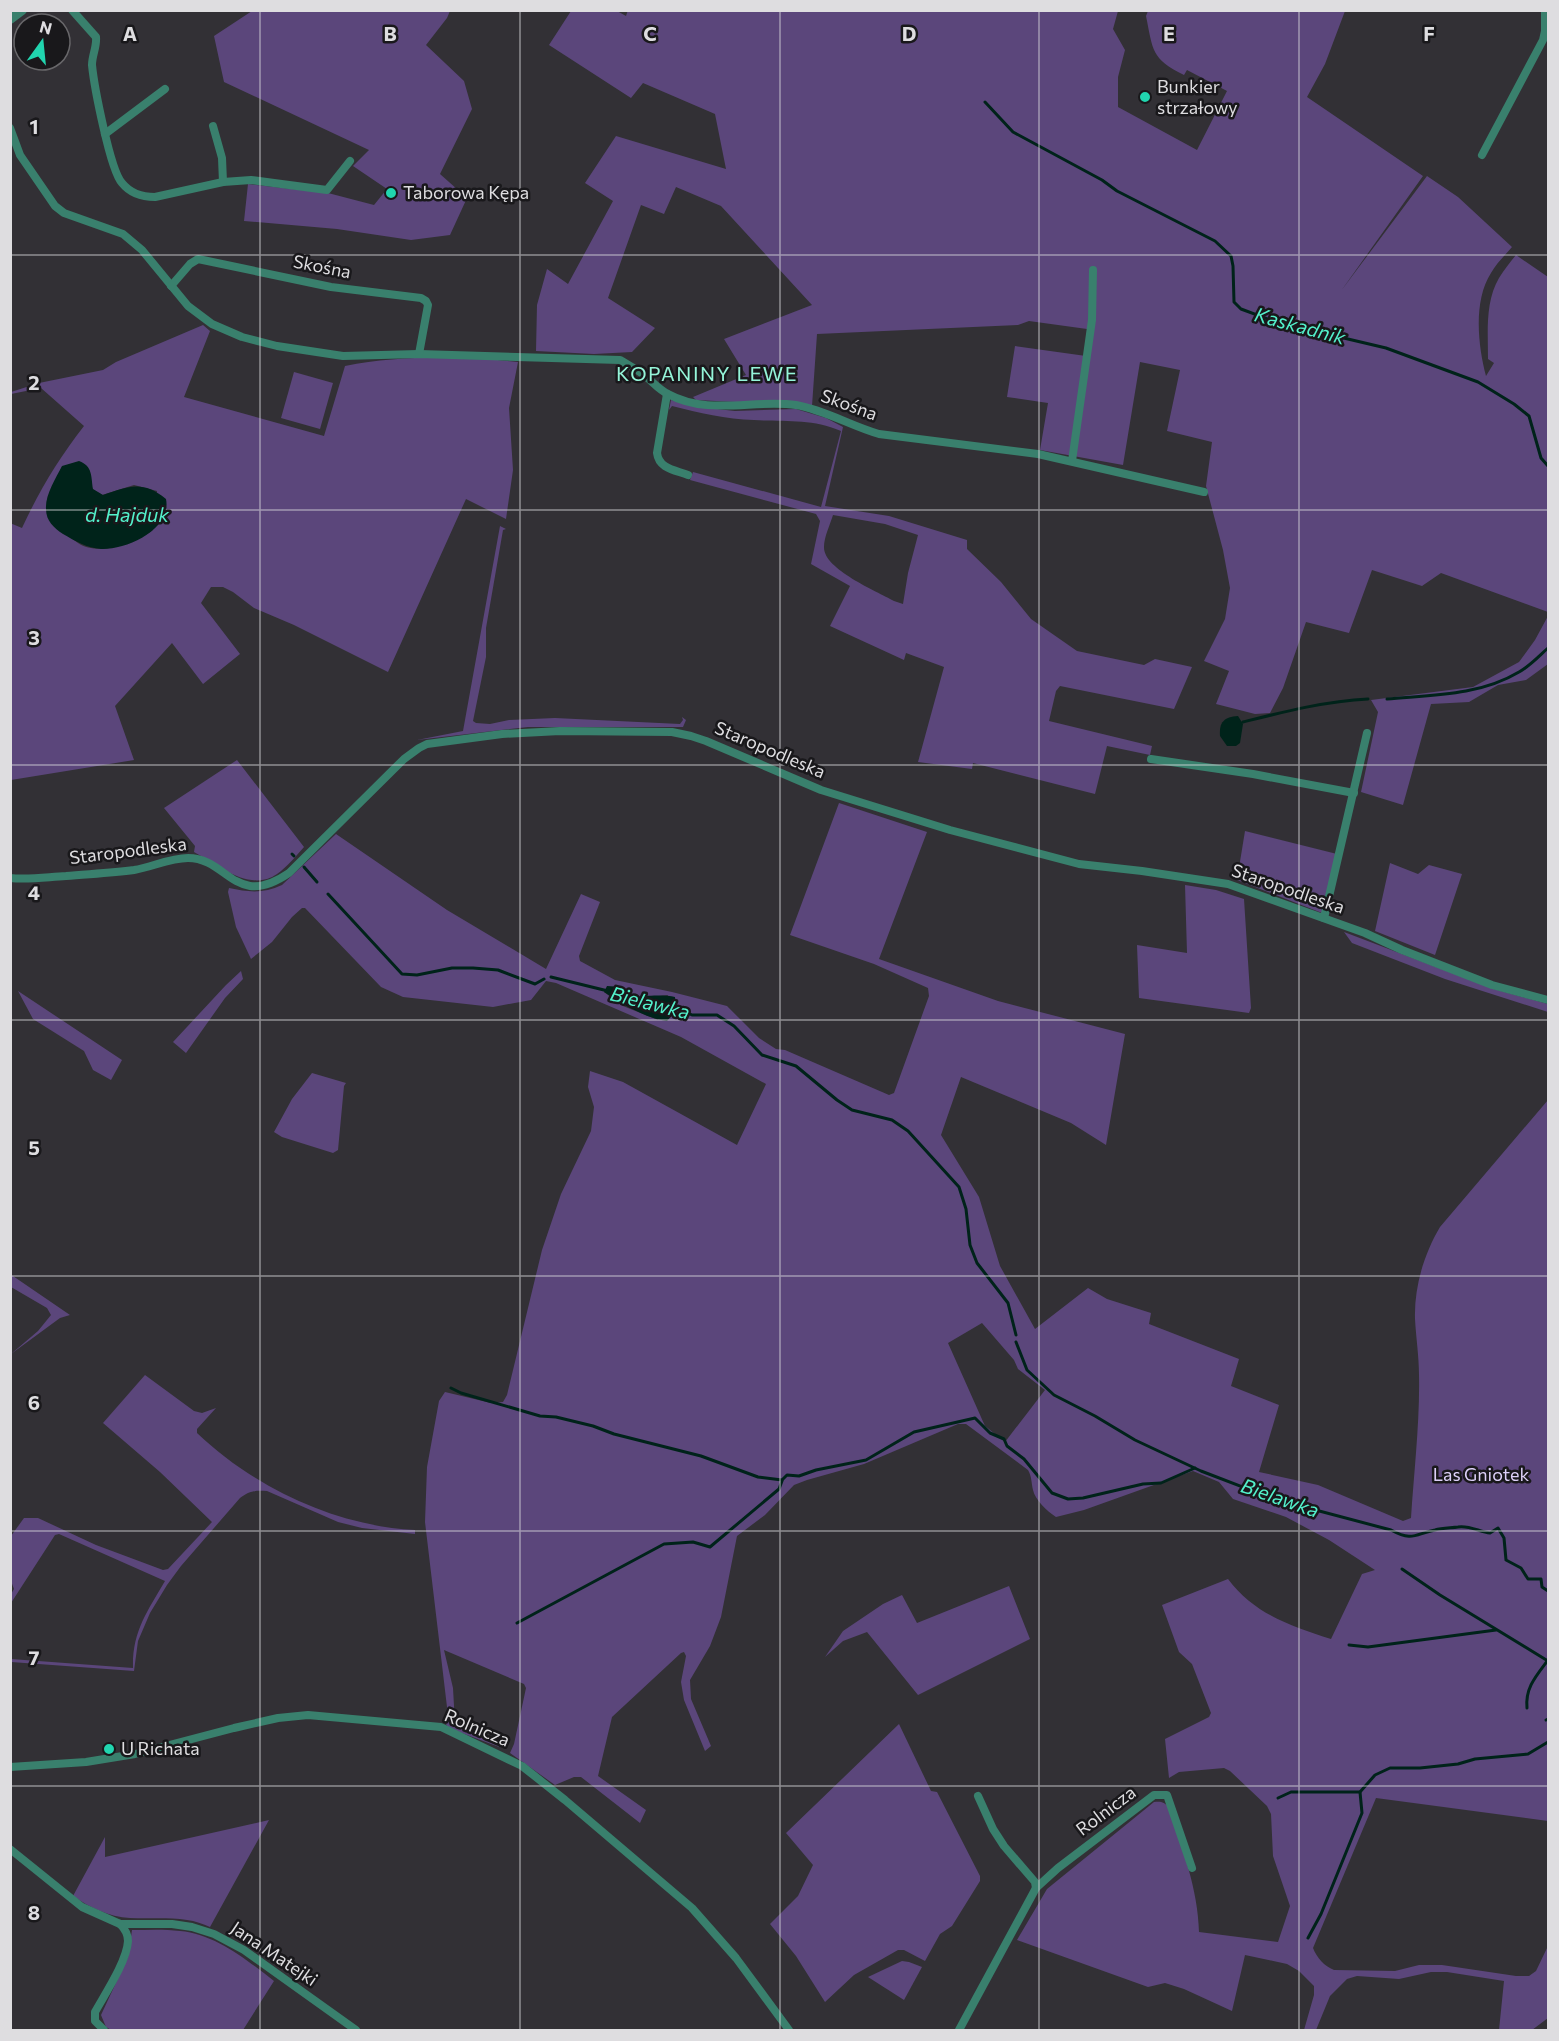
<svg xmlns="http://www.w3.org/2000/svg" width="1559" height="2041" font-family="Commissioner,sans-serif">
  <rect width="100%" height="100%" fill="#323035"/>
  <g fill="#5b467b" fill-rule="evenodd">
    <path d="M628,10l490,1 -5,18 12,21 -7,27v30l79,43 30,-59 -40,-21 -3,5c-33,-16 -31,-25 -38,-59l2,-5h197l-20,53 -18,33 116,79 -82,115 86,-115 31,21 54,50c-7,8 -16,17 -21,26 -18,28 -13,73 -5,103l8,-13 -6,-4c0,-27 -3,-57 11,-81 5,-8 11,-16 17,-23l32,22v335l-107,-39 -19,13 -50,-16 -23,63 -43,-11 -23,66 -13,25 -15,1 -39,-10 13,-33 -25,-10 21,-42 5,-31 -7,-38 -17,-64 6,-44 -45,-11 13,-61 -40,-8 -17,103 -83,-15 8,-47 -41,-6 8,-51 71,10 1,-27 -58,-8 -11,4 -201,9 -5,72 -116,-6 -3,-3 53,-22 -22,-36 88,-34 -91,-99 -45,-19 -12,27 -23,-9 -33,93 47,30 -23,24 -38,2 -58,-3 1,-46 10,-36 21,15 45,-83 -28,-18 31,-47 110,33 -11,-55 -72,-31 -12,15 -82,-53 22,-34h46l9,5z"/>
    <path d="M252,11h198l-3,7 -21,27 38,36 8,28 -32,65 27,24 -17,37 -39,5 -74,-11 -93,-8 4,-37 80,9 46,12 13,-16 -34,-23 16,-16 -145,-68 -10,-46z"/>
    <path d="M203,325l7,6 -26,66 140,39 21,-70c57,-11 115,-10 173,-4l-9,46 4,62 -7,49 -40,-20 -78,173 -94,-47 -40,-17 -21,-16 -10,-5h-12l-10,16 39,51 -37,30 -31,-41 -57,63 19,54 -123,20 -1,-257 12,5c17,-37 37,-70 62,-102l-43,-38 -30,6v-2l28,-9 64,-13 13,-8zM62,467l29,14 1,8 10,6 32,-10 23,6 -4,39c-18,13 -54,27 -75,13 -12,-8 -22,-24 -32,-34l2,-12z"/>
    <path d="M294,372l39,11 -13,46 -39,-11z"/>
    <path d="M671,400l37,8 27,3 61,-2 30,9 17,9 -18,79 64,10 78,24v9l34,33 30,37 46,32 67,14 11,-6 37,8 -18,42 -114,-23 -4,5 -7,30 103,25 -2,9 -43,-9 -12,48 -122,-31 -1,6 -54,-7 26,-95 -38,-14 -2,7 -74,-34 20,-40 -39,-22 9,-43 -4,-7 -126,-34 3,-8 128,35 20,-76c-30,-13 -55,-9 -87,-11 -28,-1 -55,-7 -82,-14l-3,4zM833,515l52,9 33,11 -10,38 -5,31 -9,-3c-18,-10 -71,-32 -70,-54 0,-10 6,-22 9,-32z"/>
    <path d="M500,526l6,3 -3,1 -17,98v29l-13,64 3,2 14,1 19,-4 46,-2 125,6 3,-4 -1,-3 4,3 -3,7h-155l-111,13 46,-9z"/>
    <path d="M1548,616v48l-22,16 -28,5 -29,17 -38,2 -28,101 -42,-13 17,-80 -7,-12 102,-13 46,-25 16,-22z"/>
    <path d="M237,760l67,87c-8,9 -17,20 -27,27 -27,19 -59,-9 -83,-22l1,-6 -31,-38z"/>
    <path d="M839,803l88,29 -48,127 119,42 127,33 -19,111 -35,-22 -110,-46 -20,58 38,62 21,69 35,63 53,-41 19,11 44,14 -2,11 90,35 -8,27 48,19 -20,67 59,13 85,36 8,-3c3,-46 9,-97 8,-143 0,-19 -3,-37 -4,-56 -1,-32 9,-65 25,-92l108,-127v721l-172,-23 -63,150c4,10 11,18 21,22l61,1 24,-6h23l74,11h13l7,-5 12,-25v72l-16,12h-33l5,-49 -57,-9h-16l-32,7 -42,-3 -10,3 -17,17 -14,34h-12l10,-35v-9l-15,-15 -12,-7 -42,-9 -13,56 -48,-22 -19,-6 -17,4 -131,-47 30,-51 107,-87c7,-1 10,0 15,5 13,41 29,82 30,125l79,10 12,-36 -17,-50 -2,-42 -4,-8 -37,-35 -6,-3 -45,4 -10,6 -4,-39 44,-22 2,-4 -19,-49 -13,-12 -17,-47 66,-26c26,35 63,47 103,60l31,-65 13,-4 -46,-30 -43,-23 -53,-18 -14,-17 -26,-11 -109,39 -28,7c-9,-6 -21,-17 -23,-27 -2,-8 -1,-13 -5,-20l-62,-46h-8l-94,40 -57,16 -13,5 -29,30 -28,21 -16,81 -11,29 -20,34 1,19 20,47 -6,5 -21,-51 -3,-18 5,-26 -2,-4 -3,1 -69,64 -14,59 48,34 -6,13 -59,-46h-7l-19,8 -45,-32 4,-9 12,-56 -2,-4 -80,-34 9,38 2,36 47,24 -54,-20 -2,-4 1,-17 -22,-185 2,-55 12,-66 6,-9 46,11 12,-1 4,-7 35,-145 19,-56 30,-63 3,-24 -6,-20 2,-16 33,11 114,63 29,-61 -85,-47 -125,-54 -10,-2 -15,19 -38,7 -90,-10 -22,-10 -76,-79h-3l-10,9 -20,25 -21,17 -15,-32 -8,-35 1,-4c19,4 34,6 53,-3l54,-51 111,76 99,59 35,-75 19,8 -21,54 1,5 35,19 57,12 55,14 32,32 17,11 9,1 104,45 5,-2 35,-97 -1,-8 -54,-24 -84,-29zM615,986l15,5 5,7c10,-3 21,-1 33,-3l-10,25 -35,-14 -19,-14zM982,1323l32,37 4,9 27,21 -40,52 -20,-16 -37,-83z"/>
    <path d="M1245,831l92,23 -15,59 -85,-33z"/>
    <path d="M1390,863l28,11 11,-9 33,9 -27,81 -60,-24z"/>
    <path d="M1185,885l31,5 28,9 7,109 -2,5 -110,-15 -2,-53 50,8z"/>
    <path d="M1344,932l150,57 54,15v8l-103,-33 -93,-36z"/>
    <path d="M241,971l2,8 -18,19 -39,55 -13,-11 53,-57z"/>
    <path d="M18,991l104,69 -11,20 -18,-10 -9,-19 -51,-32z"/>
    <path d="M312,1073l34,10 -2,3 -6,64 -5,3 -51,-16 -8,-5 18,-33z"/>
    <path d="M10,1274l60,41 -10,3 -49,36 27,-23 13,-16 -4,-7 -36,-21z"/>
    <path d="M145,1375l49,36 8,2 14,-5 -19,21v4c58,55 138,93 218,97v4l-53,-6 -24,-6 -71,-31c-12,-1 -18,0 -27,7l-59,68 -14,19 -17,28 -12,28 -4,30 -123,-9v-3l122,9c-1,-36 14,-56 32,-87l-106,-47 -4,1 -44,68v-9l3,-5 -3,-8v-45l13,-18h14l58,27 67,25 5,-1 44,-47 -52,-50 -57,-49z"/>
    <path d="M1009,1586l21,53 -112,56 -51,-63 -24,9 -18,16 18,-26 40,-27 19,-9 15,28z"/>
    <path d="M899,1724l32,67 6,1 43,84v5l-28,45 -12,8 -15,27 -21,-11h-6l-44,25 -29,27 -29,-46 -26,-32 28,-28 15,-31 -27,-32z"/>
    <path d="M269,1820l-59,107c-7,-3 -15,-6 -23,-7 -19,-3 -38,-1 -57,-2 -21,-1 -41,-11 -57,-22l32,-59v20z"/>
    <path d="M132,1930c16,0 32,-1 48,1 35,3 67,29 94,50l-31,49h-132l-5,-3 -5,-12 27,-58z"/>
    <path d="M902,1961l7,1 13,5 -18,33 -36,-23z"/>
  </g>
  <g fill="#00231a">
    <path d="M79,461c14,5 12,16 14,28l10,6c26,-9 40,-15 63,4 6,30 -39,51 -65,50 -14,-1 -26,-8 -38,-15 -9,-6 -17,-13 -17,-25 -1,-14 10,-31 16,-43z"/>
    <path d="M1238,716l5,8 -3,19 -4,3h-9l-7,-10c-1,-14 4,-19 18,-20z"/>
    <path d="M607,986c10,0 22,3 28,12 9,-3 31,-3 40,-1 1,11 -1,17 -8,24 -20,-2 -47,-18 -63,-29z"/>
  </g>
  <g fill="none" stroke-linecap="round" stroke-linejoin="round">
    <g stroke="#00231a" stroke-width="3">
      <path d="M985,102l28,30 89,48 15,11 98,50 16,15 2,10 1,36 7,7 35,13 110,26 92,34 36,22 15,12 12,42 7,8"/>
      <path d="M1387,699c44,-4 92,-3 132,-27 11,-6 20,-16 29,-24"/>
      <path d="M1243,722c40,-10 83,-21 125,-23"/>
      <path d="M292,854l2,2"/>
      <path d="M304,867l13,15"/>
      <path d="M328,894l74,80 15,1 35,-7h21l25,2 37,14 9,-5"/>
      <path d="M551,977l57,14"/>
      <path d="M672,1005l20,10h25l17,11 28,29 34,11 41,34 15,10 40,10 16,11 51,56 7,22 4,36 7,18 31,40 8,32"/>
      <path d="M1016,1342l11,28 27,25 41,21 40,24 66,31 73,28 117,31c22,12 24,4 44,0 7,-2 16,-2 23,-3 11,-2 22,5 32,6l8,-5 6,10 2,22 15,8 7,11h13l1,8 6,4"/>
      <path d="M451,1388l10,5 79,23 16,1 37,9 21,8 87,22 57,21 24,3 5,-5 12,1 17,-6 50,-10 48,-28 61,-14 15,15 14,6 3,7 17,13 28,34 16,6 15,-1 60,-14 18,-1 34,-15"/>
      <path d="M1402,1569l38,26 108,66"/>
      <path d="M517,1623l147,-79 29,-2 17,5 69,-58 3,-8"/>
      <path d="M1349,1645l19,2 128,-17"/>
      <path d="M1527,1708c-2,-20 9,-32 21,-48"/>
      <path d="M1546,1720l2,-1"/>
      <path d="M1278,1798l13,-6h69"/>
      <path d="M1308,1938l13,-24 41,-101 -2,-21 15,-17 15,-7h30l38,-4 17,-5 53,-5 20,-12"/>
    </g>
    <g stroke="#39806d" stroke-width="8">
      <path d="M72,10l24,27c1,10 -4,18 -4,28 2,20 18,105 30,118 8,10 21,14 33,14l68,-15 28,-2 76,10 23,-29"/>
      <path d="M213,126l9,32 1,24"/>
      <path d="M10,128l10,27 35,51 9,7 59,21 19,16 46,56 24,18 30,13 35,9 66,10 76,-2 201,6c8,5 16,9 23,14 9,7 16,16 25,20 40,22 86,5 128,11 29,5 55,21 83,29l159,20 166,38"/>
      <path d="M105,134l60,-45"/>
      <path d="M1482,155l61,-115 2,-9v-21"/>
      <path d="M171,286l19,-22 8,-5 133,28 90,11 5,3 2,4 -9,49"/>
      <path d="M667,394l-10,59c2,16 18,17 31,22"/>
      <path d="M1072,461l20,-141 1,-50"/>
      <path d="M1151,759l102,15 101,19"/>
      <path d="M10,878c19,2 37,-1 56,-2 22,-2 46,-3 68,-6 18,-3 36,-12 54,-12 40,0 47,52 101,15l115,-114 15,-11 8,-4 75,-10 58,-3 112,1 19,4 15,5 115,49 129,40 129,34 63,7 86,13 137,49 37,17 90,35 56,15"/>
      <path d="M1324,918l43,-185"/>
      <path d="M10,1767l76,-5 49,-8 99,-26 44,-10 30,-3 133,12 81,39 43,34 127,108 44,50 53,72"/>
      <path d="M10,1849l72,58 38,17h52l20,3 22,7 30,16 112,80"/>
      <path d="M1036,1888l22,-20 96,-73h13l25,73"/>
      <path d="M104,2030l-9,-9v-9c10,-18 32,-51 33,-71 0,-7 -3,-12 -8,-17"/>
      <path d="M959,2030l77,-142 -1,-6 -31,-36 -11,-17 -15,-33"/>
    </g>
    <path stroke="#39806d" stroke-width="10" d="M10,19l12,-9"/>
  </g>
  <path fill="none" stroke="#dedde0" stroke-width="1.5" stroke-opacity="0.55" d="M260,10v2020M520,10v2020M780,10v2020M1039,10v2020M1299,10v2020M10,255h1538M10,510h1538M10,765h1538M10,1020h1538M10,1276h1538M10,1531h1538M10,1786h1538"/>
  <g fill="#21d5af" stroke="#19181b" stroke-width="2">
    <circle cx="1145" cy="97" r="6"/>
    <circle cx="391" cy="193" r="6"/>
    <circle cx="109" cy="1749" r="6"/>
  </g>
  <g text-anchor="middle" stroke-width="5" stroke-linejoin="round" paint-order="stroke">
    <g font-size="18" fill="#dedde0" stroke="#19181b" text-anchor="start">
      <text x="1157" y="93">Bunkier<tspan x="1157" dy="21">strzałowy</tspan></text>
      <text x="403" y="199">Taborowa Kępa</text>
      <text x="121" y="1755">U Richata</text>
    </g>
    <g font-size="18" fill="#dedde0" stroke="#19181b">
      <text transform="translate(322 267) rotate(11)" y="6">Skośna</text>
      <text transform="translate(849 405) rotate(20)" y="6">Skośna</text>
      <text transform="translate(770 750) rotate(23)" y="6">Staropodleska</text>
      <text transform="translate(128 851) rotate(-7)" y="6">Staropodleska</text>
      <text transform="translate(1288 889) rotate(19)" y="6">Staropodleska</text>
      <text transform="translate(477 1728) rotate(23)" y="6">Rolnicza</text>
      <text transform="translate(1106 1811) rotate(-37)" y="6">Rolnicza</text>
      <text transform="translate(274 1954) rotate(34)" y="6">Jana Matejki</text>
    </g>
    <g font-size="18" fill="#ddd0f8" stroke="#19181b">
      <text x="1481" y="1481">Las Gniotek</text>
    </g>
    <g font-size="20" font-style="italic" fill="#53f1cb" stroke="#19181b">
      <text transform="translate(1300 326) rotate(15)" y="7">Kaskadnik</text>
      <text x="127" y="522">d. Hajduk</text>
      <text transform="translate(650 1003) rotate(14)" y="7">Bielawka</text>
      <text transform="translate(1280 1498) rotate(19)" y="7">Bielawka</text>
    </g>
    <g font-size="20" letter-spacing="1.5" fill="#95f5d9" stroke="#19181b">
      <text x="707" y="381">KOPANINY LEWE</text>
    </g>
  </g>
  <g font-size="20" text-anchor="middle" font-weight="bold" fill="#dedde0" stroke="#19181b" stroke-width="5" stroke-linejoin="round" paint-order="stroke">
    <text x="130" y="41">A</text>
    <text x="390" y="41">B</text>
    <text x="650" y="41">C</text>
    <text x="909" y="41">D</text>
    <text x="1169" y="41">E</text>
    <text x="1429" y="41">F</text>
    <text x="34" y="134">1</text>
    <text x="34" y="390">2</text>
    <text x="34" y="645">3</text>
    <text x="34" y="900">4</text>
    <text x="34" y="1155">5</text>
    <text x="34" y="1410">6</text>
    <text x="34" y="1665">7</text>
    <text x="34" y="1920">8</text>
  </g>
  <rect width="1559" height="2041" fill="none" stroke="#dedde0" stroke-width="24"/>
  <g transform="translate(42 42) rotate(15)"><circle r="28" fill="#19181b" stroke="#68676a" stroke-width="1.5"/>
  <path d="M0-4.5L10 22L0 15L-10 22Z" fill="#21d5af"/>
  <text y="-9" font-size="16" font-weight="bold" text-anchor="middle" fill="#dedde0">N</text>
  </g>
</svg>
